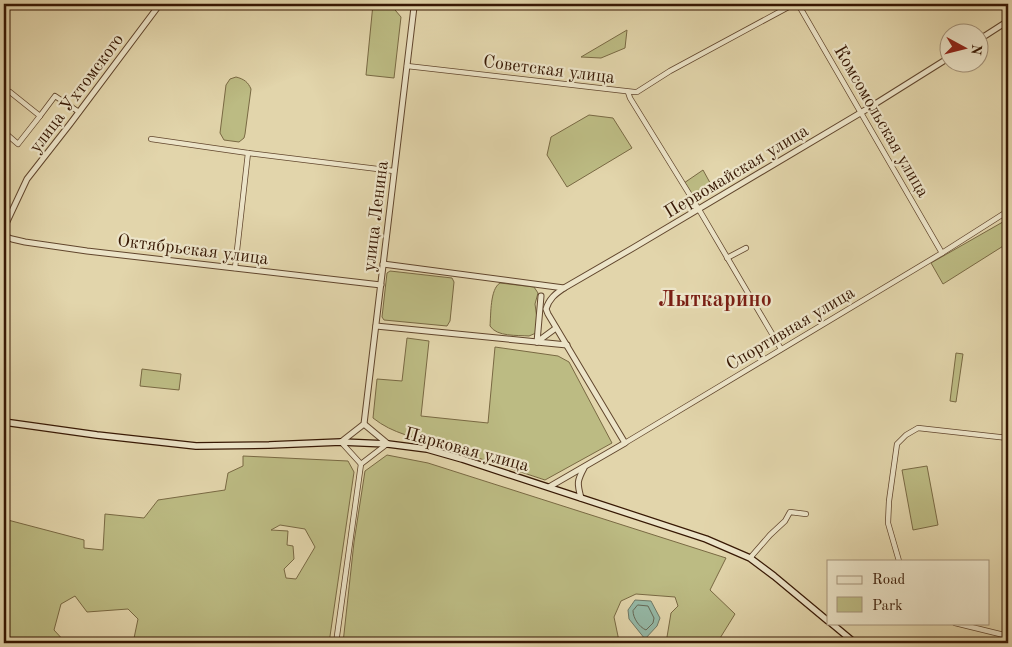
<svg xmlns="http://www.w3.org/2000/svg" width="1012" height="647" font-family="'Old Standard TT',serif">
  <rect width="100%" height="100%" fill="#e2d5ab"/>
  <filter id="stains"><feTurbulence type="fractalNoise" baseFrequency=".004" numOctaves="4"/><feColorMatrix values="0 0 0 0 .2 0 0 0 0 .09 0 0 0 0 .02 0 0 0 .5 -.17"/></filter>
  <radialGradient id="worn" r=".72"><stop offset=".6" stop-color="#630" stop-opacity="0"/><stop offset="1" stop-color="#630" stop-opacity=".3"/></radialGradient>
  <g fill="#bcbb83" stroke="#796943" fill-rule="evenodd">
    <path d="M373,4h17l11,13 -7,61 -28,-3z"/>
    <path d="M627,30l-2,18 -24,10 -20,-1z"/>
    <path d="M236,77c8,2 12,5 15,12l-6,45 -1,4 -5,4 -15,-2 -4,-7 6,-48 4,-6z"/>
    <path d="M589,115l24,3 19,30 -65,39 -20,-32 4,-18z"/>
    <path d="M703,170l11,20 -18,11 -12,-18z"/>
    <path d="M1008,219v24l-65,41 -12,-21z"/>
    <path d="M390,271l62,7 2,4 -4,39 -3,5 -63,-6 -2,-3 5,-44z"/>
    <path d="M500,283l34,4 4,6 -3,11 3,22 -2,7 -7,3c-12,-1 -32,1 -39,-10 1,-12 0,-37 10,-43z"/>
    <path d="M407,338l22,3 -8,75 67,7 7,-76 63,9 11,6 43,81 -67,37c-35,-12 -71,-23 -106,-35 -24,-8 -46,-11 -66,-27l4,-39 25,2z"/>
    <path d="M956,353l7,1 -7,48 -6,-1z"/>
    <path d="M142,369l39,5 -2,16 -39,-4z"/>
    <path d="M387,455l41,8 298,95 -16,32 25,24 -18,29h-51l5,-30 7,-7 -3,-9 -39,-3 -15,7 -7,16 5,24 17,2h-293l11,-101 11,-71z"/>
    <path d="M243,456l105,5 6,11 -25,171h-196l5,-24 -10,-10 -41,3 -12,-16 -14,8 -7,26 12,13h-31l-18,-4 -1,4h-12v-124l80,21v8l19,2 2,-36 39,4 14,-18 67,-10 3,-17 15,-7zM280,525l25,4 10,18 -19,32 -10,-1 -2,-9 10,-10 -1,-13 -6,-1 1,-14 -17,-1z"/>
    <path d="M927,466l11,59 -25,5 -11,-60z"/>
  </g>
  <path fill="#95b9a7" stroke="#6f7865" d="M635,600l16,1 9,17 -3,8 -12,13 -16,-20 -1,-9z"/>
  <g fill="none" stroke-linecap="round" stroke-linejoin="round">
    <path stroke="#666855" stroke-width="1" d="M638,605l10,1 6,12 -1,5 -7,7c-7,-3 -13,-12 -13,-19z"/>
    <defs>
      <g id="minor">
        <path d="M798,4l144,249"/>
        <path d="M407,66l227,26h3l33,-21 124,-67"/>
        <path d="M10,92l30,24 15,-20 24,16"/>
        <path d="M628,92l2,6 71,115 80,136"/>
        <path d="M4,132l14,12 22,-28"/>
        <path d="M151,139l97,14 -13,115"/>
        <path d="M248,153l146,18"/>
        <path d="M727,258l19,-10"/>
        <path d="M341,442l20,22"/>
        <path d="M625,443l317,-190 66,-42"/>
        <path d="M750,558l20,-23 15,-14 5,-9 16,2"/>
        <path d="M899,561l-11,-38 1,-22 8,-57 9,-9 12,-7 90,10"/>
        <path d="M955,623l53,13"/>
        <path d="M336,643l25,-179 26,-20"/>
      </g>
      <g id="tertiary">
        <path d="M980,39l28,-18"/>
        <path d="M4,228l23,-49 43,-55 90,-120"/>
        <path d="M4,236l8,3 13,3 62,9 294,34"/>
        <path d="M383,264l181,24"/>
        <path d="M376,326l191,19"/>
        <path d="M537,342l4,-46"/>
        <path d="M537,342l19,-14"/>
        <path d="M364,424l24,20"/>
        <path d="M341,442l23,-18 50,-417 2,-3"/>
        <path d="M549,487l76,-44 -77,-129 -2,-5c3,-10 9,-15 18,-21l69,-40 234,-139 83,-52"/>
        <path d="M581,498c-4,-15 -4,-17 3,-30"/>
      </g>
      <g id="secondary">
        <path d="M4,422l93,13 99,11 73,-1 72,-3 47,2 39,5 35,10 244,80 44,19 24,18 54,45"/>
        <path d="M831,623l24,20"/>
      </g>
    </defs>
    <use href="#minor" stroke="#61462d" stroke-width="6"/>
    <use href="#tertiary" stroke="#61462d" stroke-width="7"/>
    <use href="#secondary" stroke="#361703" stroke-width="8"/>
    <use href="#minor" stroke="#ece4c8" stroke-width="4.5"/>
    <use href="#tertiary" stroke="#ece4c8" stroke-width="5"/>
    <use href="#secondary" stroke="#ece4c8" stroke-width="5.5"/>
  </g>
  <g text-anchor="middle" stroke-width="4.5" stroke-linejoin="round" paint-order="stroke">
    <g font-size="18" fill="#361703" stroke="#ece4c8">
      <text transform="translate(549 69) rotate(7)" y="6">Советская улица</text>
      <text transform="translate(76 93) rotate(-53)" y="6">улица Ухтомского</text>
      <text transform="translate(882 121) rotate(60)" y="6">Комсомольская улица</text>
      <text transform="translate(736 171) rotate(-31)" y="6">Первомайская улица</text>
      <text transform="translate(375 216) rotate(-83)" y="6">улица Ленина</text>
      <text transform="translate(193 249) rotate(7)" y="6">Октябрьская улица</text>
      <text transform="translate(790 328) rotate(-31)" y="6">Спортивная улица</text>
      <text transform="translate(467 449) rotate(15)" y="6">Парковая улица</text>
    </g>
    <g font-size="22" font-weight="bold" fill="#7a1f14" stroke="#ece4c8">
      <text x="715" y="306">Лыткарино</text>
    </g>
  </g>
  <rect width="1012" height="647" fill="none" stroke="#e2d5ab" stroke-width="20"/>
  <rect x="5" y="5" width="1002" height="637" fill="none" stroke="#361703" stroke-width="2.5"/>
  <rect x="10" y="10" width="992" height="627" fill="none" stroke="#361703"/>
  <rect x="827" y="560" width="162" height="65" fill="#ece4c8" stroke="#a39279"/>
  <rect x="837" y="576" width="25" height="8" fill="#ece4c8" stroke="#a39279"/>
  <text x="872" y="584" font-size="15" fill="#361703">Road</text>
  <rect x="837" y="597" width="25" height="15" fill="#bcbb83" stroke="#a39279"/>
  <text x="872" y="610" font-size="15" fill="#361703">Park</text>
  <g transform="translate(964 48) rotate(97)"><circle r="24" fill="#ece4c8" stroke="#a39279"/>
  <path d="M0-4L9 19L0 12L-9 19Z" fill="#8f2418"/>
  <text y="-8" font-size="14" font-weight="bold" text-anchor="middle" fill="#361703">N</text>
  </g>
  <rect width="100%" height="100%" filter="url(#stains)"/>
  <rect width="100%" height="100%" fill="url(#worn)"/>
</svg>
